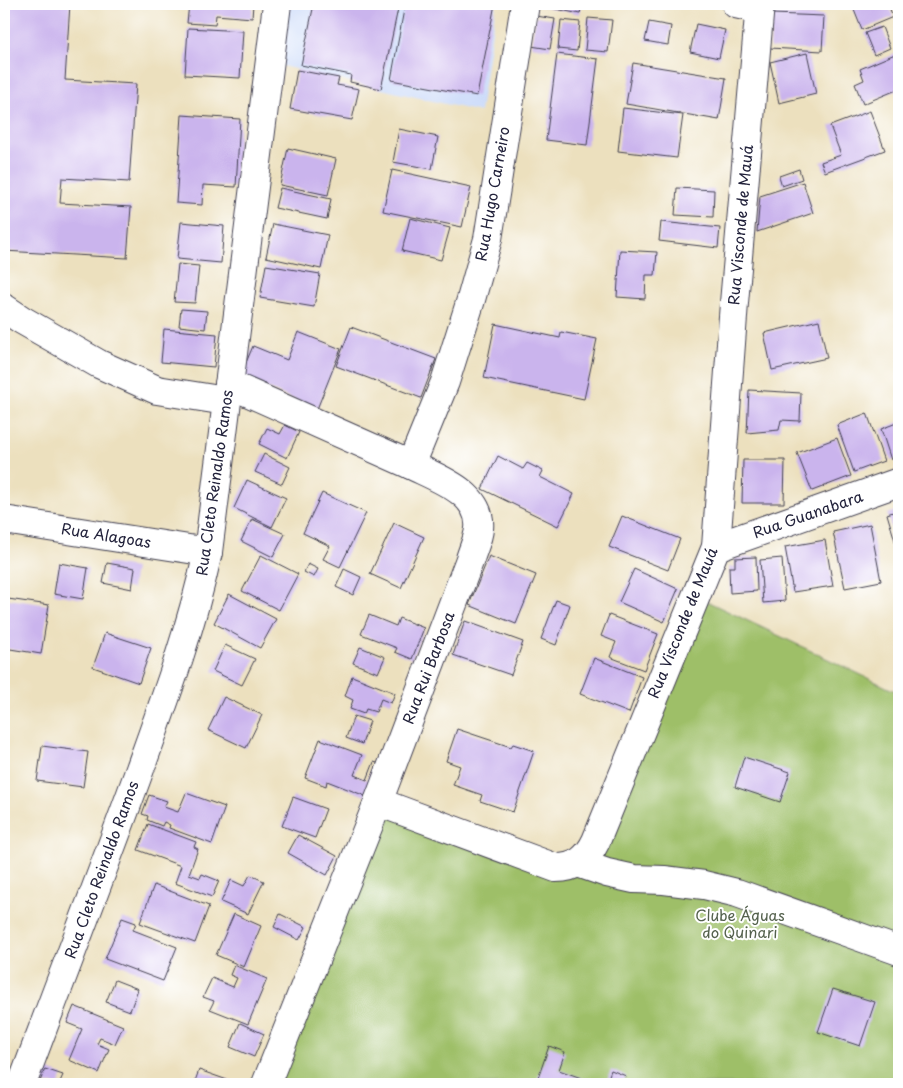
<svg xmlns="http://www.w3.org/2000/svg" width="903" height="1088" font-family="'Playpen Sans',sans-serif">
  <rect width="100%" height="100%" fill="#fff"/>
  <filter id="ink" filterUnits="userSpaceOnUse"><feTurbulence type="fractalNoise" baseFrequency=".02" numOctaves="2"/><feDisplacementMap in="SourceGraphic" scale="10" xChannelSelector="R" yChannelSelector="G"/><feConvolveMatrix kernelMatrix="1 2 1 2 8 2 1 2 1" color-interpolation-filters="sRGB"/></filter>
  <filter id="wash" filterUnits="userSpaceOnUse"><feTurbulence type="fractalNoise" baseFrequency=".0096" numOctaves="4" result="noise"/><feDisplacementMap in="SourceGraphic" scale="20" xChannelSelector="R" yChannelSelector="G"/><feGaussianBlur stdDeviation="1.12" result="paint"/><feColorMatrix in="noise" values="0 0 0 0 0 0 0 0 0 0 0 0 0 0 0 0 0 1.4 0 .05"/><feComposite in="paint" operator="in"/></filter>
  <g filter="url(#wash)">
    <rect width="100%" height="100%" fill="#ece0be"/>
    <path fill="#ccdbf9" d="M289,4h207l-16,108 -202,-47z"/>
    <path fill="#9ebf68" stroke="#607052" d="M700,598l199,95v391h-624l107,-273 187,64z"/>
    <g id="blocks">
      <g fill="#cab4ed">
        <path d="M4,4h66l-5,76 71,4 -7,98 -67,-4 -2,25 71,4 -4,51 -123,-7z"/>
        <path d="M189,4h64l-1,14 -36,-3 -1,10 -28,-2z"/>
        <path d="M314,4h85l-18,85 -31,-7 1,-7 -50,-10z"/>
        <path d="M405,4h90l-18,92 -86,-16z"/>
        <path d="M541,4h41l-2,10 -39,-8z"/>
        <path d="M856,4h32l5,13 -31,13 -10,-25z"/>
        <path d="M772,14l52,2 -2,35 -52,-3z"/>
        <path d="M536,16l19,3 -5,30 -19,-3z"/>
        <path d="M588,18l24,2 -4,32 -23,-2z"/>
        <path d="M561,20l19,2 -3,29 -19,-2z"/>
        <path d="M649,22l22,4 -3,19 -23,-4z"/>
        <path d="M696,24l29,6 -6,28 -29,-6z"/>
        <path d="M882,27l8,21 -16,7 -9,-22z"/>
        <path d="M188,28l55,3 -3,47 -55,-3z"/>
        <path d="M807,53l9,41 -37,9 -9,-41z"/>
        <path d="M557,54l41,5 -11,86 -41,-5z"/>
        <path d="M895,54l4,11v24l-36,15 -8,-20 9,-4 -4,-11z"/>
        <path d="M633,63l93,15 -7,42 -93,-16z"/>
        <path d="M297,70l42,8 -2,7 22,4 -7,31 -62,-11z"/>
        <path d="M623,108l60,7 -6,43 -59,-7z"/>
        <path d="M870,111l15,39 -60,22 -4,-10 20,-7 -11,-29z"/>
        <path d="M182,115l58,4 -4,68 -33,-2 -1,20 -26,-2z"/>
        <path d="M399,129l39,8 -6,32 -39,-7z"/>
        <path d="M288,148l48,11 -8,36 -48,-10z"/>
        <path d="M799,169l3,10 -20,7 -3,-10z"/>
        <path d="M392,170l79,17 -9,40 -79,-16z"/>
        <path d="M803,182l10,31 -56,19 3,-36z"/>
        <path d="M280,188l51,11 -4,20 -52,-11z"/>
        <path d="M677,188l37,2 -1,27 -38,-2z"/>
        <path d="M410,218l40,10 -9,32 -39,-9z"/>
        <path d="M181,222l43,4 -3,37 -44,-4z"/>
        <path d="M661,222l59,6 -2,20 -59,-7z"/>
        <path d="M273,224l55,11 -7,34 -55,-12z"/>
        <path d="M620,250l37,2 -2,23h-9l-1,24 -28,-2z"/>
        <path d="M178,264l21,2 -4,37 -21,-1z"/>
        <path d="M266,265l54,9 -6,33 -54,-9z"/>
        <path d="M181,309l26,2 -2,18 -26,-3z"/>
        <path d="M819,320l8,38 -55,12 -8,-37z"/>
        <path d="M495,324l65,14 1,-6 36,7 -13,60 -100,-21z"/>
        <path d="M351,327l85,32 -15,39 -85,-32z"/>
        <path d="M164,329l53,5 -3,33 -53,-5z"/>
        <path d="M298,332l43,17 -24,60 -77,-32 13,-31 34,14z"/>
        <path d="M749,390l52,3 -1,28 -19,-1 -2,10 -32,3z"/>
        <path d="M867,413l17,48 -30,11 -17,-47z"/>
        <path d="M899,422v35l-8,3 -10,-31z"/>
        <path d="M285,425l14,7 -12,26 -28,-14 8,-16 13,6z"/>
        <path d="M837,438l14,38 -39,15 -15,-38z"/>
        <path d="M264,454l26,13 -8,17 -27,-12z"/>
        <path d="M498,456l25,13 4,-6 16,8 -3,6 34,17 -16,32 -76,-37z"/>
        <path d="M743,460h42l-1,43h-42z"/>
        <path d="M247,480l39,18 -14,29 -38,-19z"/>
        <path d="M322,493l44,20 -26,54 -17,-8 7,-13 -27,-13z"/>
        <path d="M899,510v44l-12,-40z"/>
        <path d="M622,516l58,23 -12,31 -59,-23z"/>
        <path d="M252,519l33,15 -12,23 -32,-16z"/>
        <path d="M394,523l30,14 -23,51 -31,-14z"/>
        <path d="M870,524l11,57 -36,7 -12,-56z"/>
        <path d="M825,540l8,46 -40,6 -8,-45z"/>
        <path d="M261,555l37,19 -19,36 -37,-19z"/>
        <path d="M489,556l47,19 -20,49 -47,-19z"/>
        <path d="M756,557l1,34 -27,2 -1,-26h6v-9z"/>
        <path d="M782,558l3,43 -22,2 -3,-43z"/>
        <path d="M59,563l29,5 -5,31 -29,-5z"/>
        <path d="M107,563l28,5 -3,21 -29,-6z"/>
        <path d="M308,564l10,5 -4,8 -10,-5z"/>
        <path d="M344,569l17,8 -8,18 -17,-8z"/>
        <path d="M634,569l44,20 -14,33 -45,-20z"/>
        <path d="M229,594l47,25 -16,29 -46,-25z"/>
        <path d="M8,599l41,6 -8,49 -37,-6v-18z"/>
        <path d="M556,600l14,5 -14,40 -15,-6z"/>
        <path d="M369,615l27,11 3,-8 25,10 -12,31 -17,-7 2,-4 -36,-14z"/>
        <path d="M609,615l49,19 -14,36 -34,-13 6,-15 -15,-6z"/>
        <path d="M465,621l58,21 -12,33 -58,-20z"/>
        <path d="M105,633l46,15 -12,35 -46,-16z"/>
        <path d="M225,645l30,14 -13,26 -29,-14z"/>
        <path d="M360,647l25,10 -7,16 -25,-10z"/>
        <path d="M594,658l48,19 -13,36 -49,-19z"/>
        <path d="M352,676l43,17 -4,10 -10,-4 -5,13 -10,-3 -2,5 -14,-5 3,-9 -8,-4z"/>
        <path d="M224,697l38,18 -16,33 -38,-18z"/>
        <path d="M354,716l16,5 -8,23 -16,-6z"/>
        <path d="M457,729l54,18 2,-3 21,7 -21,61 -33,-11 2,-6 -29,-10 7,-19 -14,-5z"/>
        <path d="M320,739l42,16 -8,20 13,5 7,-18 6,2 -12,33 -41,-16 -1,5 -21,-8z"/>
        <path d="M42,746l46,6 -5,35 -46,-6z"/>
        <path d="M744,757l46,15 -10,30 -45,-15z"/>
        <path d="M186,793l39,14 -13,37 -43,-16 1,-3 -6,-3 -2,4 -15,-6 1,-4 -6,-2 7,-19 18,6 -3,6 14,5z"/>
        <path d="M293,797l33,12 -11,29 -33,-12z"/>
        <path d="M148,824l48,18 -2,5 4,2 -9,25 11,4 2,-4 17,7 -7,16 -37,-14 6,-17 -43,-16z"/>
        <path d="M298,835l39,21 -10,19 -39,-22z"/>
        <path d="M250,875l14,6 -16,33 -27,-12 10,-22 13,6z"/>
        <path d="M154,885l55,21 -14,37 -55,-20z"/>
        <path d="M234,914l27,12 -17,41 -28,-12z"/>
        <path d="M280,914l26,13 -7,13 -25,-13z"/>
        <path d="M122,918l14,5 -3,7 44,17 -14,34 -58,-22z"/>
        <path d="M234,965l33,14 -19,45 -38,-15 4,-8 -11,-4 9,-19 21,9 4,-9 -7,-3z"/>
        <path d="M115,980l23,9 -8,22 -24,-9z"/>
        <path d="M833,989l42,13 -15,44 -42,-14z"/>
        <path d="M74,1006l49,20 -8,18 -15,-6 -3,6 12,5 -10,24 -30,-13 13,-31 -15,-6z"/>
        <path d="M240,1023l24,11 -10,23 -24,-10z"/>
        <path d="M549,1046l16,6 -6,18 39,14h-62z"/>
        <path d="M45,1069l18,6 -4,9h-20z"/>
        <path d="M199,1070l34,12 -1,2h-38z"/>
        <path d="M611,1070l15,6 -3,8h-17z"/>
      </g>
    </g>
  </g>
  <g filter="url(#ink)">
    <use href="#blocks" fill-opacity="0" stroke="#403e4f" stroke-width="1"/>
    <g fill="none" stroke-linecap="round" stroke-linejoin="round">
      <defs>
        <g id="minor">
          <path d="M736,4l22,5"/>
          <path d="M4,308l18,12 77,44 58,26 69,11"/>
          <path d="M229,384l182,81c26,13 72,28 68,64 -1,10 -6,20 -9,30l-92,243 -112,282"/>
          <path d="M411,465l34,-83 25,-79 18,-64 37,-235"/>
          <path d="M4,520l204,32"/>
          <path d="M716,547l183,-65"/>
          <path d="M378,802l178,66c20,0 32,-10 40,-27l120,-294 18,-244 26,-299"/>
          <path d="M578,863l29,10 27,6 30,1 40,5 33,8 162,58"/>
          <path d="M22,1084c39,-105 80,-210 118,-315 26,-72 52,-143 68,-217l69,-548"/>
        </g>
      </defs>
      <use href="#minor" stroke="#403e4f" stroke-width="30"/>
      <use href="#minor" stroke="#fff" stroke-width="28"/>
    </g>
  </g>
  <g text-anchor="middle" stroke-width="4" stroke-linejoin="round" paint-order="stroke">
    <g font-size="15" fill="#22223b" stroke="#fff">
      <text transform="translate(493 194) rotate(-80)" y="5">Rua Hugo Carneiro</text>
      <text transform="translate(741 225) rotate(-85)" y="5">Rua Visconde de Mauá</text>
      <text transform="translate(215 483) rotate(-82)" y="5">Rua Cleto Reinaldo Ramos</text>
      <text transform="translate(808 515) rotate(-19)" y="5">Rua Guanabara</text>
      <text transform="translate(106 536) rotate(9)" y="5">Rua Alagoas</text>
      <text transform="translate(683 623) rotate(-68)" y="5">Rua Visconde de Mauá</text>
      <text transform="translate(429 668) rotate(-69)" y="5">Rua Rui Barbosa</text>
      <text transform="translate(102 870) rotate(-70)" y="5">Rua Cleto Reinaldo Ramos</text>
    </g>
    <g font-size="15" fill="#54614d" stroke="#fff">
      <text x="740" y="921">Clube Águas<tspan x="740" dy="17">do Quinari</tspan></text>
    </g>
  </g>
  <rect width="903" height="1088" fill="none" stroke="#fff" stroke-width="20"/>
</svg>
